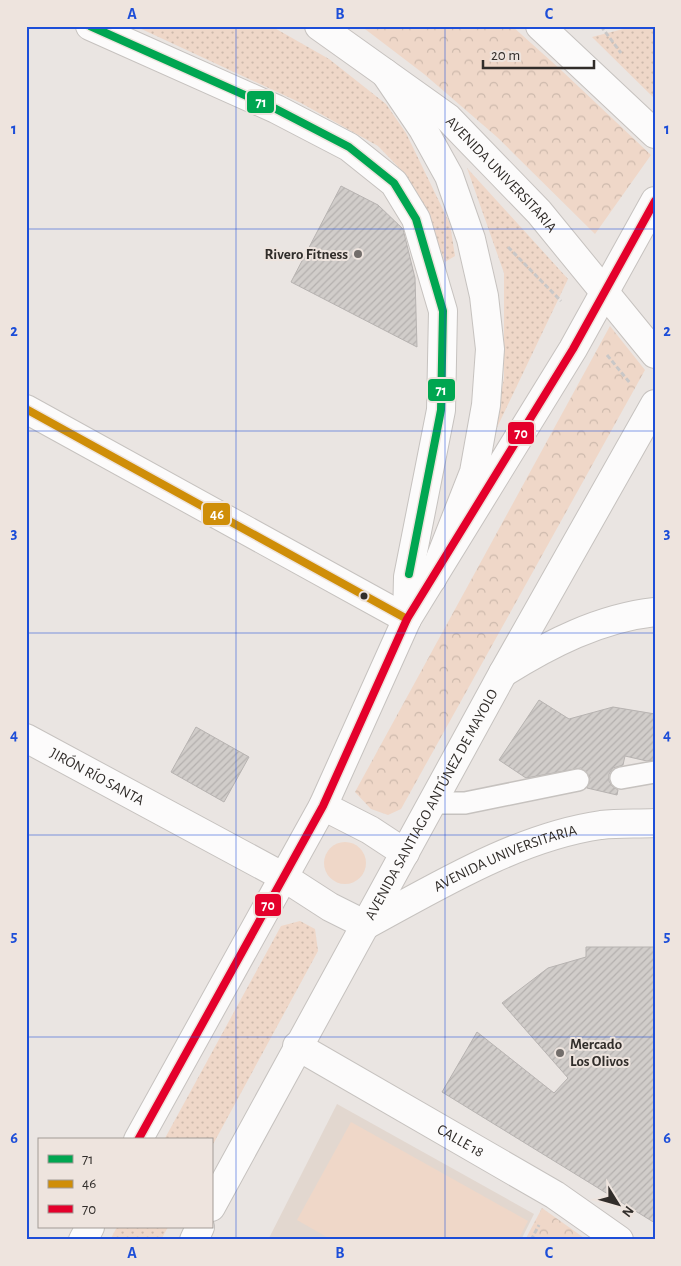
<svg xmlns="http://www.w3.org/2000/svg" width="681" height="1266" font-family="'Alegreya Sans',sans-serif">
  <defs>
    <pattern id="grass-dots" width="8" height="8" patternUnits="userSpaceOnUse" patternTransform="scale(1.25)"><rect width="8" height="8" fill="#efd7c8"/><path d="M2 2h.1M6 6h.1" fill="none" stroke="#cdb9ac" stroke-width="1.8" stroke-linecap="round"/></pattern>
    <pattern id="park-crowns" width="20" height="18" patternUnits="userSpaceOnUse" patternTransform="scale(1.25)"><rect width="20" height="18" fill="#efd7c8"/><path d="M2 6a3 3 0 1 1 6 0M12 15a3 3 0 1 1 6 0" fill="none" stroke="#cdb9ac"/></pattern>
    <pattern id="building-hatch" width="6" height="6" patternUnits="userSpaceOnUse" patternTransform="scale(1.25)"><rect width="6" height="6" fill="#d1cdca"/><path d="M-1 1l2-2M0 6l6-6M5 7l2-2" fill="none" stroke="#b4b0ae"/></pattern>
  </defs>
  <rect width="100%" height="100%" fill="#eae5e2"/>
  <path fill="#e2d7cf" d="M337,1104l197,110 -13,26h-253z"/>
  <g fill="url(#grass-dots)">
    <path d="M135,26h136l58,33 57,45 20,29 44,91 5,32 -10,6 -16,-43 -22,-43 -29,-30 -77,-43z"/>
    <path d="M635,26h20v73l-63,-62z"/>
    <path d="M467,168l101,111 -76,159 12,-60v-105z"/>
    <path d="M300,921l15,8 3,22 -107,197v-8h-47l117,-214z"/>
    <path d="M117,1227h51l-7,13h-51z"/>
  </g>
  <g fill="url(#park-crowns)">
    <path d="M361,26h151l49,44 90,85 -56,79 -98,-97 -73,-63z"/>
    <path d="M610,326l35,44 -244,439 -13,6 -17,-6 -16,-17z"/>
    <path d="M542,1208l45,32h-62z"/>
  </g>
  <g fill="#efd7c8">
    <circle cx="345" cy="863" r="21"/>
    <path d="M351,1122l177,99 -10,19h-186l-35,-20z"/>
  </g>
  <g fill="url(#building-hatch)" stroke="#b7b3b1">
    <path d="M341,186l37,19 25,24 12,49 2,69 -126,-65z"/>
    <path d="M539,700l30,19 44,-12 42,7v46l-8,1 -22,-5 -2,9 -10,3 -4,6v7l3,5 6,4 -1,5 -30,-7 3,-11 -9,-9 -55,10 -27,-18z"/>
    <path d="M196,727l53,30 -25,45 -53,-30z"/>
    <path d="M586,947h69v276l-213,-131 35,-60 77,61 14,-15 -66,-75 46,-35 38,-11z"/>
  </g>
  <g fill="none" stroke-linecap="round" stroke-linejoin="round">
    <defs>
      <g id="service">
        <path d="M621,778l34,-6"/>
        <path d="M433,803h32l113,-23"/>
      </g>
      <g id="minor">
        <path d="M26,409l381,210"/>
        <path id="s1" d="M26,738l256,138"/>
        <path id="s2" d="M297,1046l258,149 64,45"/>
      </g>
      <g id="tertiary">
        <path id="s3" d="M366,925c72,-39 152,-88 235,-100 18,-2 36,-1 54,-2"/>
      </g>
      <g id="secondary">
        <path d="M90,26l186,83 73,38 45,36 22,36 27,92 -2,99 -33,167 -1,42"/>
        <path d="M323,806l47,24 35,23"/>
        <path d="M282,876l48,31 36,18"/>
        <path d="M138,1140l185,-334 84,-187 166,-270 82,-148"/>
        <path id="s4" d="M211,1207l292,-534 152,-269"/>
        <path d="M83,1240l7,-13"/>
        <path d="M194,1240l6,-13"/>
      </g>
      <g id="primary">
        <path id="s5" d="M319,26l129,92 91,94 116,142"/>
        <path d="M540,26l115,108"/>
        <path d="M385,73l38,56 26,47 22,63 13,57 6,53 -4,56 -12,67 -42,107"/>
        <path d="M503,673c46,-29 97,-55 152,-61"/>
      </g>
    </defs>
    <use href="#service" stroke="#c6c2bf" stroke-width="24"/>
    <use href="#minor" stroke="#c6c2bf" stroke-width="30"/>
    <use href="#tertiary" stroke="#c6c2bf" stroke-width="30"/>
    <use href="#secondary" stroke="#c6c2bf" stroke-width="30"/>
    <use href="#primary" stroke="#c6c2bf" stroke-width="30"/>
    <g stroke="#c9c7c7" stroke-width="3" stroke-dasharray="5 2.5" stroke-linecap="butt">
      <path d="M601,26l20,27"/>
      <path d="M508,247l53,54"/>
      <path d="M607,355l23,28"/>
      <path d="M531,1240l8,-15"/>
    </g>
    <use href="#service" stroke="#fcfbfb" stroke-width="21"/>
    <use href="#minor" stroke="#fcfbfb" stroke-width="28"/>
    <use href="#tertiary" stroke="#fcfbfb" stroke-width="28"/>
    <use href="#secondary" stroke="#fcfbfb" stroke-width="28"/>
    <use href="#primary" stroke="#fcfbfb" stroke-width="28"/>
    <defs>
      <path id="bus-1" d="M90,26l186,83 73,38 45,36 22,36 27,92 -2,99 -32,164"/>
      <path id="bus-2" d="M26,409l381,210"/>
      <path id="bus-3" d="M138,1140l185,-334 84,-187 166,-270 82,-148"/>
    </defs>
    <use href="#bus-1" stroke="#eee4de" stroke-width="11"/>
    <use href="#bus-2" stroke="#eee4de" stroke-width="11"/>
    <use href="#bus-3" stroke="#eee4de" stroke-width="11"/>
    <use href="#bus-1" stroke="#00a651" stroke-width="8"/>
    <use href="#bus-2" stroke="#cf8e08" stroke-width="8"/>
    <use href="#bus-3" stroke="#e4002b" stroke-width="8"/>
  </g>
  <path fill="none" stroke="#1d4ed8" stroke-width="1" stroke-opacity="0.55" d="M236,26v1214M445,26v1214M26,229h629M26,431h629M26,633h629M26,835h629M26,1037h629"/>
  <g fill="#726d6a" stroke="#eee4de" stroke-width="2">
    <circle cx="358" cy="254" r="5"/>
    <circle cx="560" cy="1053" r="5"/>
  </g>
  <circle fill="#312d2a" stroke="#eee4de" stroke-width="2" cx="364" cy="596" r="4.5"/>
  <g text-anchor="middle" stroke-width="4" stroke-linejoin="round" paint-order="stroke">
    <g font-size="15" fill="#312d2a" stroke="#eee4de">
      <text dy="5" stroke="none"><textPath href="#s5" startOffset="236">AVENIDA UNIVERSITARIA</textPath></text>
      <text dy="5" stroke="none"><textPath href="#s1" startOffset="81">JIRÓN RÍO SANTA</textPath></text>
      <text dy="5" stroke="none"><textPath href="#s4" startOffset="459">AVENIDA SANTIAGO ANTÚNEZ DE MAYOLO</textPath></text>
      <text dy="5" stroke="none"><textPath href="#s3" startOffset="155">AVENIDA UNIVERSITARIA</textPath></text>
      <text dy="5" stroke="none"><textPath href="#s2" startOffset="189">CALLE 18</textPath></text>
    </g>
    <g font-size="15" font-weight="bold" fill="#312d2a" stroke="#eee4de" text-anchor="end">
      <text x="348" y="259">Rivero Fitness</text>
      <text x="570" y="1049" text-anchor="start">Mercado<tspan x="570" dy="17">Los Olivos</tspan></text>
    </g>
  </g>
  <g stroke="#eee4de" stroke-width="2">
    <rect x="246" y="90" width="29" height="24" rx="5" fill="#00a651"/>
    <rect x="427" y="378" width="29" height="24" rx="5" fill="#00a651"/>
    <rect x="507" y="421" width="28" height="24" rx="5" fill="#e4002b"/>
    <rect x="202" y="502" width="29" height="24" rx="5" fill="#cf8e08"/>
    <rect x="254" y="893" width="28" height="24" rx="5" fill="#e4002b"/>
  </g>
  <g font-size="14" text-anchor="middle" font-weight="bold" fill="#fff">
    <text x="261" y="107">71</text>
    <text x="441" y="395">71</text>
    <text x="521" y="438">70</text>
    <text x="217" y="519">46</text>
    <text x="268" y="910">70</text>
  </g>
  <rect width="681" height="1266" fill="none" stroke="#eee4de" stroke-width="55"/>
  <rect x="38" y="1138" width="175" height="90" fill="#eee4de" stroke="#a29b96"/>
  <rect x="48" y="1155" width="25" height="8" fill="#00a651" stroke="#a29b96"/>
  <text x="82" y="1164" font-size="15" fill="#312d2a">71</text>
  <rect x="48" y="1180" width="25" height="8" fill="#cf8e08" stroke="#a29b96"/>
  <text x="82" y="1188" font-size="15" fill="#312d2a">46</text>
  <rect x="48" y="1205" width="25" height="8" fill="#e4002b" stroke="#a29b96"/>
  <text x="82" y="1214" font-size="15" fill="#312d2a">70</text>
  <g transform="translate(618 1204) rotate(127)" stroke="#eee4de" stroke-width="4" paint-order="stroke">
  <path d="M0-4L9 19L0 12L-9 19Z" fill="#312d2a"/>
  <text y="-8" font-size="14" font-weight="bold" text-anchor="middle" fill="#312d2a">N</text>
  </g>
  <path d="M483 60v8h111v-8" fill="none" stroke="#312d2a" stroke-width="2.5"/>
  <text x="491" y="60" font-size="15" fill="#312d2a" stroke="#eee4de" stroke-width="4" paint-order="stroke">20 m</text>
  <rect x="28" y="28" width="626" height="1210" fill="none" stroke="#1d4ed8" stroke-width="2"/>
  <g font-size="16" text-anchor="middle" font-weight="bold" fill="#1d4ed8">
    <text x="132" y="19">A</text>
    <text x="340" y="19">B</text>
    <text x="549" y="19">C</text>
    <text x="14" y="134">1</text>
    <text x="667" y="134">1</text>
    <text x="14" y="336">2</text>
    <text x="667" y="336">2</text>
    <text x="14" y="538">3</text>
    <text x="667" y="538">3</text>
    <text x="14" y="740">4</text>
    <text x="667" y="740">4</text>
    <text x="14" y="941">5</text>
    <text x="667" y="941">5</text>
    <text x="14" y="1143">6</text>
    <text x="667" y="1143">6</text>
    <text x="132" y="1258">A</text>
    <text x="340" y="1258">B</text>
    <text x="549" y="1258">C</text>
  </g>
</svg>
